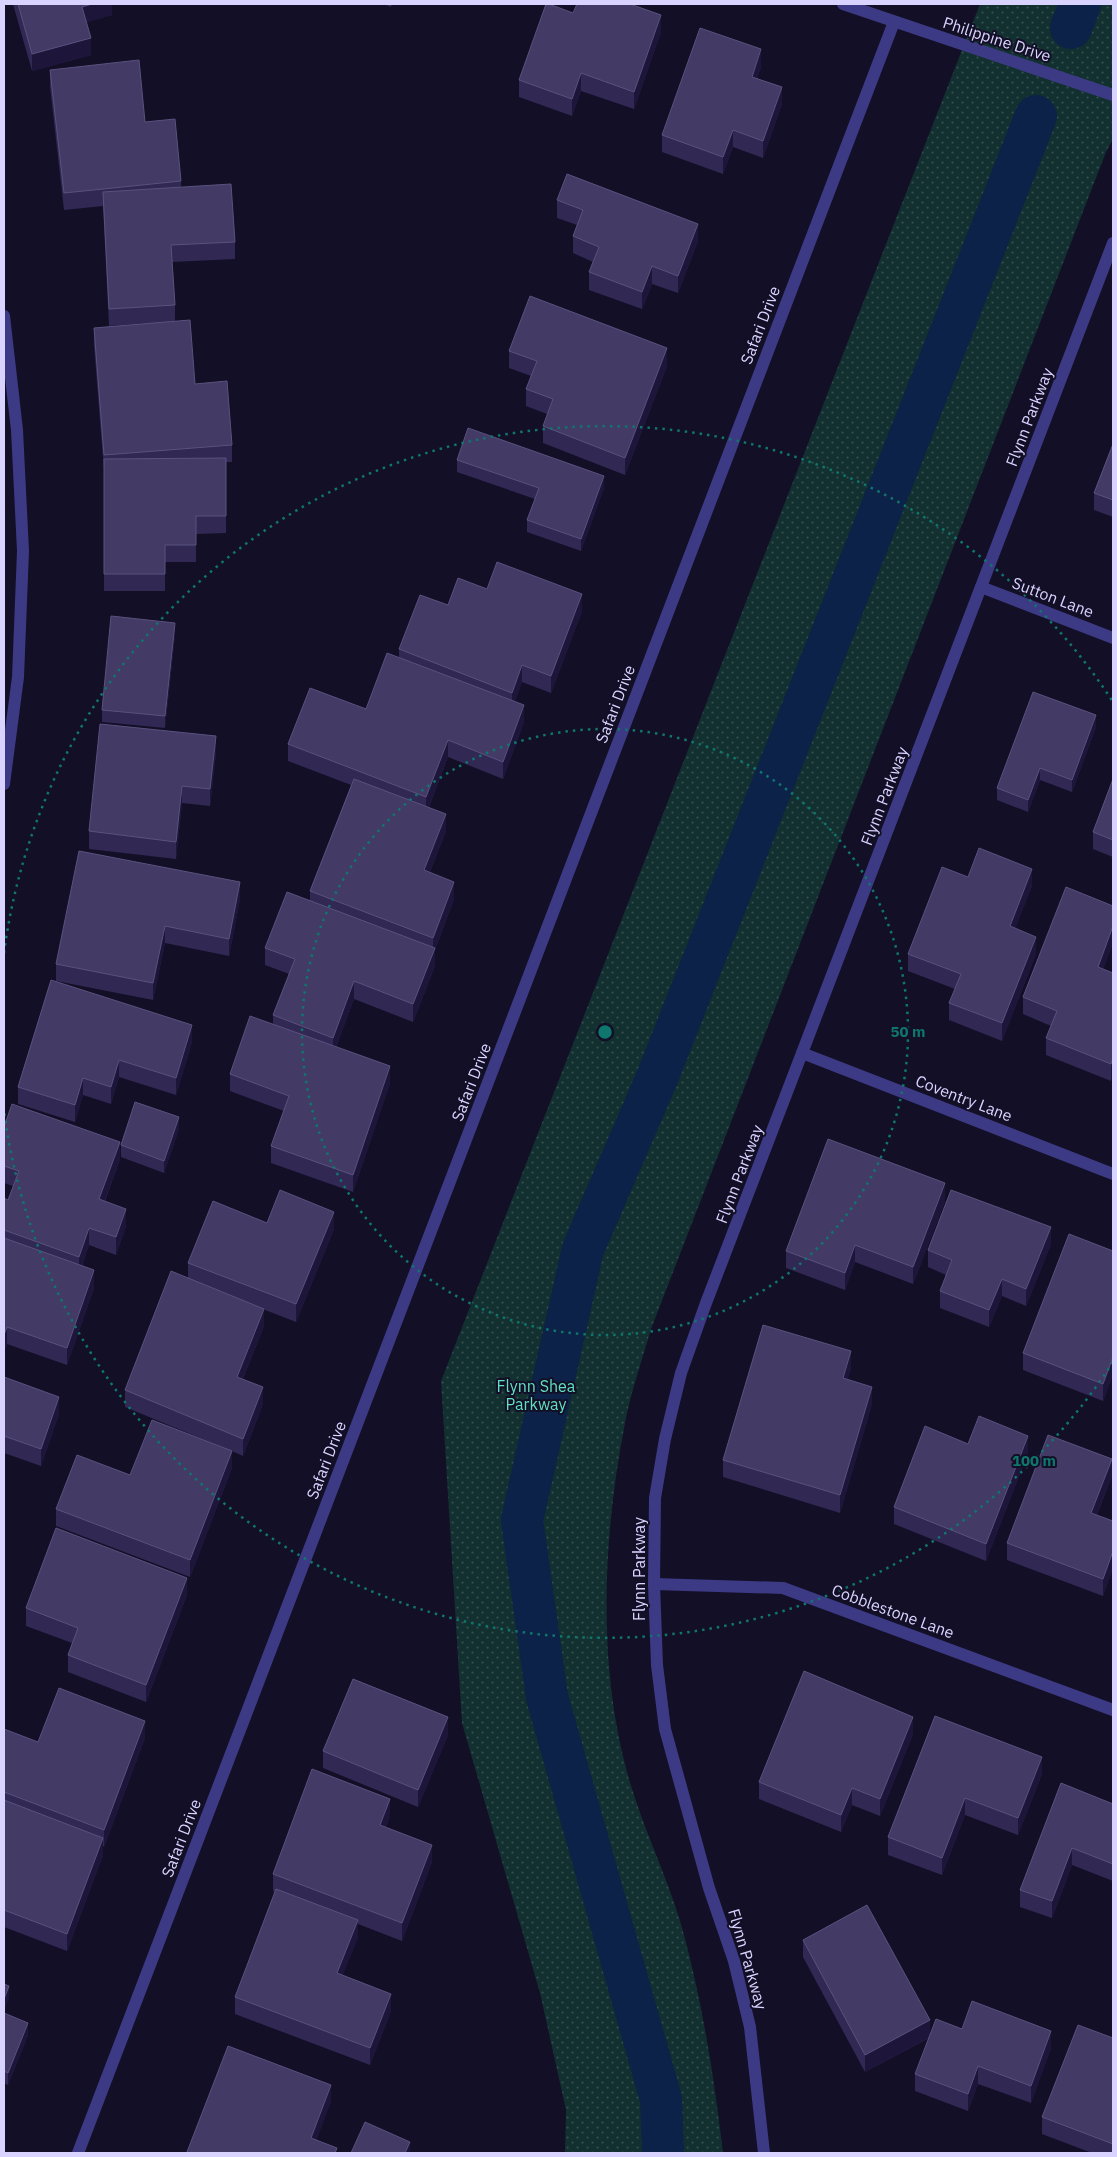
<svg xmlns="http://www.w3.org/2000/svg" width="1117" height="2157" font-family="'IBM Plex Sans',sans-serif">
  <defs>
    <pattern id="park-dots" width="8" height="8" patternUnits="userSpaceOnUse" patternTransform="scale(1.25)"><rect width="8" height="8" fill="#12302f"/><path d="M2 2h.1M6 6h.1" fill="none" stroke="#344d4e" stroke-width="1.8" stroke-linecap="round"/></pattern>
  </defs>
  <rect width="100%" height="100%" fill="#130f26"/>
  <path fill="url(#park-dots)" d="M980,4h133v135l-7,13 -455,1177c-9,31 -20,63 -26,94 -22,113 -28,238 2,349 14,52 39,101 54,152 21,75 33,152 42,229h-158l1,-43 -26,-117 -78,-270 -21,-342z"/>
  <g fill="none" stroke-linecap="round" stroke-linejoin="round">
    <g stroke="#0c2248" stroke-width="42">
      <path d="M1071,28l9,-24"/>
      <path d="M663,2153l-2,-54 -114,-402 -25,-177 61,-271 74,-171 379,-962"/>
    </g>
    <g stroke="#3d3a85" stroke-width="12">
      <path d="M843,4l270,91"/>
      <path d="M4,316l13,114 6,121 -5,126 -14,107"/>
      <path d="M981,587l132,51"/>
      <path d="M802,1053l311,121"/>
      <path d="M654,1584l129,4 330,122"/>
      <path d="M78,2153l816,-2131"/>
    </g>
    <path stroke="#3d3a85" stroke-width="12" d="M764,2153l-14,-126 -16,-66 -25,-73 -44,-159 -8,-64 -3,-81 1,-86 10,-59 16,-66 25,-70 407,-1060"/>
  </g>
  <g fill="#312854">
    <path d="M13,4h99v11l-26,7 5,33 -59,16z"/>
    <path d="M383,4h9l-1,3z"/>
    <path d="M573,13l88,19 -27,77 -53,-18 -9,25 -53,-19v-17z"/>
    <path d="M761,67l-4,11 25,26 -19,54 -30,-11 -10,27 -61,-22v-17z"/>
    <path d="M50,70l95,52 36,59v6l54,55v17l-63,3 3,43v17l20,62 37,61v17h-6v71l-30,1v28h-31v29h-61v-120l-10,-126v-17l57,-5 -42,3 -6,-120 -39,4 -14,-123z"/>
    <path d="M557,200l141,41 -20,52 -26,-9 -10,25 -53,-19v-18l4,-10 -20,-9v-17l4,-11 -20,-7z"/>
    <path d="M509,351l158,15 -42,109 -82,-32v-17l4,-12 -21,-8v-17l5,-13 -22,-8z"/>
    <path d="M1113,444v73l-19,-7v-17z"/>
    <path d="M457,460l147,28 -23,63 -54,-19v-12l8,-21 -78,-27z"/>
    <path d="M487,589l95,22 -31,82 -29,-11 -7,19 9,21 -21,57 -55,-22 -19,50 17,24 -16,41 24,27 -19,51v16l-22,56 -59,-23 -18,48 54,36 -37,109 -82,-29v-17l13,-35 -54,-20v-17l43,-50v-9l16,-41 -24,-9v-17l45,-47v-10l41,-106 -63,-24v-17l78,-35 33,-52v-8l49,-44z"/>
    <path d="M175,635l-10,93 -63,-6v-12z"/>
    <path d="M1096,727l-24,65 -32,-12 -12,32 -31,-12v-12z"/>
    <path d="M216,753l-6,53 -28,-3 -6,56 -87,-10v-18z"/>
    <path d="M1113,779v78l-20,-8v-17z"/>
    <path d="M968,877l64,9 -17,42 21,26 -34,87 -53,-21v-17l6,-14 -47,-18v-17z"/>
    <path d="M240,899l-11,57 -64,-13 -12,57 -97,-19v-17z"/>
    <path d="M1113,943l-10,26 10,4 -2,108 -65,-26v-17l5,-12 -28,-12v-17z"/>
    <path d="M51,980l141,62 -16,53 -57,-18 -8,27 -28,-9 -8,27 -57,-18v-17z"/>
    <path d="M4,1127l116,32 -15,42 21,25 -10,29 -27,-10 -7,21 12,22 -27,77 -60,-21 -3,8v-154l4,2 5,-14 -9,-3z"/>
    <path d="M179,1129l-15,44 -43,-16v-12z"/>
    <path d="M945,1201l-32,83 -58,-22 -10,28 -59,-22v-17z"/>
    <path d="M267,1223l67,6 -38,93 -36,-14 4,18 -21,53 20,25 -20,52 -11,-5v17l-42,109 -134,-51v-17l74,-34 94,-27 -99,-41v-17l63,-112v-15z"/>
    <path d="M1051,1244l-25,62 -24,-10 -13,31 -49,-19v-17l6,-16 -18,-8v-17z"/>
    <path d="M1113,1251v123l-10,27 -80,-31v-17z"/>
    <path d="M851,1369l-4,11 25,24 -32,109 -117,-36v-17z"/>
    <path d="M4,1377l55,37 -18,52 -37,-13z"/>
    <path d="M1028,1453l-42,108 -92,-37v-17z"/>
    <path d="M1112,1476l-15,39 16,6v47l-10,28 -96,-36v-17z"/>
    <path d="M187,1595l-41,107 -78,-30v-17l4,-12 -46,-17v-18z"/>
    <path d="M935,1716l107,58 -24,61 -53,-20 -23,60 -54,-20v-18z"/>
    <path d="M4,1729l34,13 107,-4 -41,109 -1,-1v9l-36,96 -63,-24z"/>
    <path d="M913,1734l-33,82 -28,-11 -11,27 -82,-33v-17z"/>
    <path d="M448,1735l-30,72 -95,-39v-17z"/>
    <path d="M1113,1804v77l-41,-16 -20,53 -32,-11v-17z"/>
    <path d="M390,1816l-4,11 46,35 -30,79 -44,-17v13l-16,39 49,35 -21,54 -135,-51v-17l40,-105 -2,-1v-17z"/>
    <path d="M803,1940l127,95 32,-6 89,19 -20,55 -53,-19 -10,27 -53,-20v-17l14,-36 -64,34 -62,-115z"/>
    <path d="M4,2013l24,22 -20,50 -4,-2z"/>
    <path d="M1113,2038v115h-21l-50,-19v-17z"/>
  </g>
  <g fill="#1d163a">
    <path d="M92,4h20v11l-30,9v-17z"/>
    <path d="M661,15v17l-27,77v-17z"/>
    <path d="M91,38v17l-59,16v-17z"/>
    <path d="M761,49v18l-9,27v-17z"/>
    <path d="M581,73v18l-9,25v-17z"/>
    <path d="M782,87v17l-19,54v-17z"/>
    <path d="M733,130v17l-10,27v-17z"/>
    <path d="M698,224v17l-20,52v-17z"/>
    <path d="M652,266v18l-10,25v-17z"/>
    <path d="M667,348v18l-42,109v-17z"/>
    <path d="M604,476v12l-23,63v-12z"/>
    <path d="M582,594v17l-31,82v-17z"/>
    <path d="M175,623v12l-10,93v-12z"/>
    <path d="M522,665v17l-10,28v-17z"/>
    <path d="M524,705v17l-21,57v-17z"/>
    <path d="M1096,715v12l-24,65v-12z"/>
    <path d="M216,736v17l-6,53v-17z"/>
    <path d="M448,740v17l-22,57v-17z"/>
    <path d="M1040,768v12l-12,32v-12z"/>
    <path d="M182,786v17l-6,56v-17z"/>
    <path d="M446,814v17l-22,56v-17z"/>
    <path d="M1032,869v17l-22,57v-17z"/>
    <path d="M240,882v17l-11,57v-17z"/>
    <path d="M454,882v17l-19,51v16l-22,56v-18l20,-50v-16z"/>
    <path d="M165,926v17l-12,57v-17z"/>
    <path d="M1113,926v17l-15,41v-17z"/>
    <path d="M1036,937v17l-34,87v-18z"/>
    <path d="M354,981v18l-21,56v-17z"/>
    <path d="M192,1025v17l-16,53v-17z"/>
    <path d="M1113,1058v17l-2,6v-17z"/>
    <path d="M119,1060v17l-8,27v-17z"/>
    <path d="M390,1066v17l-37,109v-17z"/>
    <path d="M83,1078v17l-8,27v-17z"/>
    <path d="M179,1117v12l-15,44v-12z"/>
    <path d="M120,1142v17l-21,57v-17z"/>
    <path d="M945,1183v18l-32,83v-17z"/>
    <path d="M126,1209v17l-10,29v-18z"/>
    <path d="M334,1212v17l-38,93v-18z"/>
    <path d="M1051,1227v17l-25,62v-17z"/>
    <path d="M89,1228v17l-10,29v-17z"/>
    <path d="M855,1245v17l-10,28v-17z"/>
    <path d="M94,1270v18l-27,77v-17z"/>
    <path d="M1002,1279v17l-13,31v-17z"/>
    <path d="M264,1309v17l-27,68v-17z"/>
    <path d="M7,1327v17l-3,8v-17z"/>
    <path d="M851,1351v18l-8,26v-17z"/>
    <path d="M1113,1357v17l-10,27v-17z"/>
    <path d="M263,1387v17l-20,52v-17z"/>
    <path d="M872,1387v17l-32,109v-18z"/>
    <path d="M59,1397v17l-18,52v-17z"/>
    <path d="M1028,1436v17l-42,108v-17z"/>
    <path d="M232,1451v17l-42,109v-17z"/>
    <path d="M1112,1459v17l-21,54v-17z"/>
    <path d="M1113,1551v17l-10,28v-17z"/>
    <path d="M187,1578v17l-41,107v-17z"/>
    <path d="M448,1717v18l-30,72v-17z"/>
    <path d="M913,1717v17l-33,82v-17z"/>
    <path d="M145,1721v17l-41,109v-17z"/>
    <path d="M1042,1757v17l-24,61v-17z"/>
    <path d="M852,1788v17l-11,27v-17z"/>
    <path d="M965,1798v17l-23,60v-17z"/>
    <path d="M390,1799v17l-10,26v-17z"/>
    <path d="M103,1838v17l-36,96v-17z"/>
    <path d="M432,1845v17l-30,79v-18z"/>
    <path d="M1072,1848v17l-20,53v-17z"/>
    <path d="M358,1920v17l-21,53v-17z"/>
    <path d="M9,1986v12l-5,13v-12z"/>
    <path d="M391,1994v17l-21,54v-17z"/>
    <path d="M930,2020v17l-65,35v-17z"/>
    <path d="M28,2023v12l-20,50v-12z"/>
    <path d="M1051,2031v17l-20,55v-17z"/>
    <path d="M978,2066v18l-10,27v-17z"/>
    <path d="M331,2085v17l-19,51 -1,-15z"/>
    <path d="M410,2142v11h-5z"/>
  </g>
  <g fill="#433a66" stroke="#5a527e">
    <path d="M18,4h74l-10,3 9,31 -59,16z"/>
    <path d="M546,4h3l24,9 4,-9h53l31,11 -27,77 -53,-19 -9,26 -53,-19z"/>
    <path d="M700,28l61,21 -9,28 30,10 -19,54 -30,-11 -10,27 -61,-22z"/>
    <path d="M139,60l6,62 30,-3 6,62 -117,12 -14,-123z"/>
    <path d="M567,174l131,50 -20,52 -26,-10 -10,26 -53,-20 10,-25 -26,-11 10,-26 -26,-10z"/>
    <path d="M231,184l4,58 -64,3 4,60 -66,4 -6,-117z"/>
    <path d="M530,296l137,52 -42,110 -82,-32 10,-27 -27,-10 11,-28 -28,-10z"/>
    <path d="M190,320l5,64 32,-3 5,64 -128,10 -10,-127z"/>
    <path d="M468,428l136,48 -23,63 -54,-19 12,-32 -82,-28z"/>
    <path d="M1113,444v56l-19,-7z"/>
    <path d="M226,458v58h-30v29h-31v29h-61v-115z"/>
    <path d="M497,562l85,32 -31,82 -29,-11 -10,28 -113,-44 21,-54 28,10 10,-27 29,11z"/>
    <path d="M111,616l64,7 -10,93 -63,-6z"/>
    <path d="M387,653l137,52 -21,57 -55,-22 -22,57 -138,-53 22,-56 56,21z"/>
    <path d="M1033,692l63,23 -24,65 -32,-12 -12,32 -31,-12z"/>
    <path d="M100,724l116,12 -6,53 -28,-3 -6,56 -87,-11z"/>
    <path d="M354,779l92,35 -22,56 30,12 -21,56 -123,-47z"/>
    <path d="M1113,779v61l-20,-8z"/>
    <path d="M979,848l53,21 -22,57 26,11 -34,86 -53,-20 12,-29 -53,-20 34,-87 26,10z"/>
    <path d="M79,851l161,31 -11,57 -64,-13 -12,57 -97,-19z"/>
    <path d="M1066,887l47,19v20l-15,41 15,6v85l-2,6 -65,-26 11,-27 -34,-14z"/>
    <path d="M287,892l148,56 -22,56 -59,-23 -21,57 -60,-23 22,-56 -30,-11z"/>
    <path d="M51,980l141,45 -16,53 -57,-18 -8,27 -28,-9 -8,27 -57,-18z"/>
    <path d="M250,1016l140,50 -37,109 -82,-29 18,-50 -59,-22z"/>
    <path d="M135,1102l44,15 -15,44 -43,-16z"/>
    <path d="M12,1104l108,38 -21,57 27,10 -10,28 -27,-9 -10,29 -75,-27v-32l4,2 11,-29 -15,-5v-39z"/>
    <path d="M828,1139l117,44 -32,84 -58,-22 -10,28 -59,-22z"/>
    <path d="M280,1190l54,22 -38,92 -108,-41 25,-62 54,22z"/>
    <path d="M951,1190l100,37 -25,62 -24,-10 -13,31 -49,-19 12,-31 -24,-10z"/>
    <path d="M1069,1234l44,17v106l-10,27 -80,-31z"/>
    <path d="M4,1238l90,32 -27,78 -60,-21 -3,8z"/>
    <path d="M171,1271l93,38 -27,68 26,10 -20,52 -118,-49z"/>
    <path d="M763,1325l88,26 -8,27 29,9 -32,108 -117,-35z"/>
    <path d="M4,1377l55,20 -18,52 -37,-13z"/>
    <path d="M979,1416l49,20 -42,108 -92,-37 31,-81 43,18z"/>
    <path d="M152,1420l80,31 -42,109 -134,-51 21,-54 53,20z"/>
    <path d="M1048,1435l64,24 -21,54 22,8v30l-10,28 -96,-36z"/>
    <path d="M56,1528l131,50 -41,107 -78,-30 10,-27 -52,-20z"/>
    <path d="M804,1671l109,46 -33,82 -28,-11 -11,27 -82,-33z"/>
    <path d="M353,1679l95,38 -30,73 -95,-39z"/>
    <path d="M59,1688l86,33 -41,109 -100,-38v-63l34,13z"/>
    <path d="M935,1716l107,41 -24,61 -53,-20 -23,60 -54,-21z"/>
    <path d="M312,1769l78,30 -10,26 52,20 -30,78 -129,-49z"/>
    <path d="M1061,1783l52,21v60l-41,-16 -20,53 -32,-11z"/>
    <path d="M4,1800l99,38 -36,96 -63,-24z"/>
    <path d="M276,1889l82,31 -21,53 54,21 -21,54 -135,-51z"/>
    <path d="M867,1905l63,115 -65,35 -62,-115z"/>
    <path d="M4,1984l5,2 -5,13z"/>
    <path d="M972,2001l79,30 -20,55 -53,-20 -10,28 -53,-20 21,-55 26,10z"/>
    <path d="M4,2013l24,10 -20,50 -4,-2z"/>
    <path d="M1078,2025l35,13v106l-71,-27z"/>
    <path d="M228,2046l103,39 -20,53 26,10 -2,5h-144l-4,-1z"/>
    <path d="M365,2122l45,20 -5,11h-54z"/>
  </g>
  <g fill="none" stroke="#0f766e" stroke-width="2.5" stroke-dasharray="2.5 5">
    <circle cx="605" cy="1032" r="303"/>
    <path d="M1113 1362A606 606 0 0 1 4 1111M4 953A606 606 0 0 1 1113 702"/>
  </g>
  <g text-anchor="middle" stroke-width="4" stroke-linejoin="round" paint-order="stroke">
    <g font-size="16" fill="#d9d4ff" stroke="#130f26">
      <text transform="translate(997 39) rotate(18)" y="6">Philippine Drive</text>
      <text transform="translate(760 325) rotate(-69)" y="6">Safari Drive</text>
      <text transform="translate(1029 417) rotate(-69)" y="6">Flynn Parkway</text>
      <text transform="translate(1053 597) rotate(21)" y="6">Sutton Lane</text>
      <text transform="translate(615 704) rotate(-69)" y="6">Safari Drive</text>
      <text transform="translate(884 796) rotate(-69)" y="6">Flynn Parkway</text>
      <text transform="translate(471 1082) rotate(-69)" y="6">Safari Drive</text>
      <text transform="translate(964 1098) rotate(21)" y="6">Coventry Lane</text>
      <text transform="translate(739 1174) rotate(-69)" y="6">Flynn Parkway</text>
      <text transform="translate(326 1460) rotate(-69)" y="6">Safari Drive</text>
      <text transform="translate(639 1569) rotate(-90)" y="6">Flynn Parkway</text>
      <text transform="translate(893 1611) rotate(20)" y="6">Cobblestone Lane</text>
      <text transform="translate(181 1838) rotate(-69)" y="6">Safari Drive</text>
      <text transform="translate(748 1959) rotate(74)" y="6">Flynn Parkway</text>
    </g>
    <g font-size="16" fill="#5fe0c0" stroke="#130f26">
      <text x="536" y="1392">Flynn Shea<tspan x="536" dy="18">Parkway</tspan></text>
    </g>
  </g>
  <circle cx="605" cy="1032" r="8" fill="#0f766e" stroke="#130f26" stroke-width="2.5"/>
  <g font-size="15" text-anchor="middle" font-weight="bold" fill="#0f766e" stroke="#130f26" stroke-width="4" stroke-linejoin="round" paint-order="stroke">
    <text x="908" y="1037">50 m</text>
    <text x="1034" y="1466">100 m</text>
  </g>
  <rect width="1117" height="2157" fill="none" stroke="#d9d4ff" stroke-width="10"/>
</svg>
